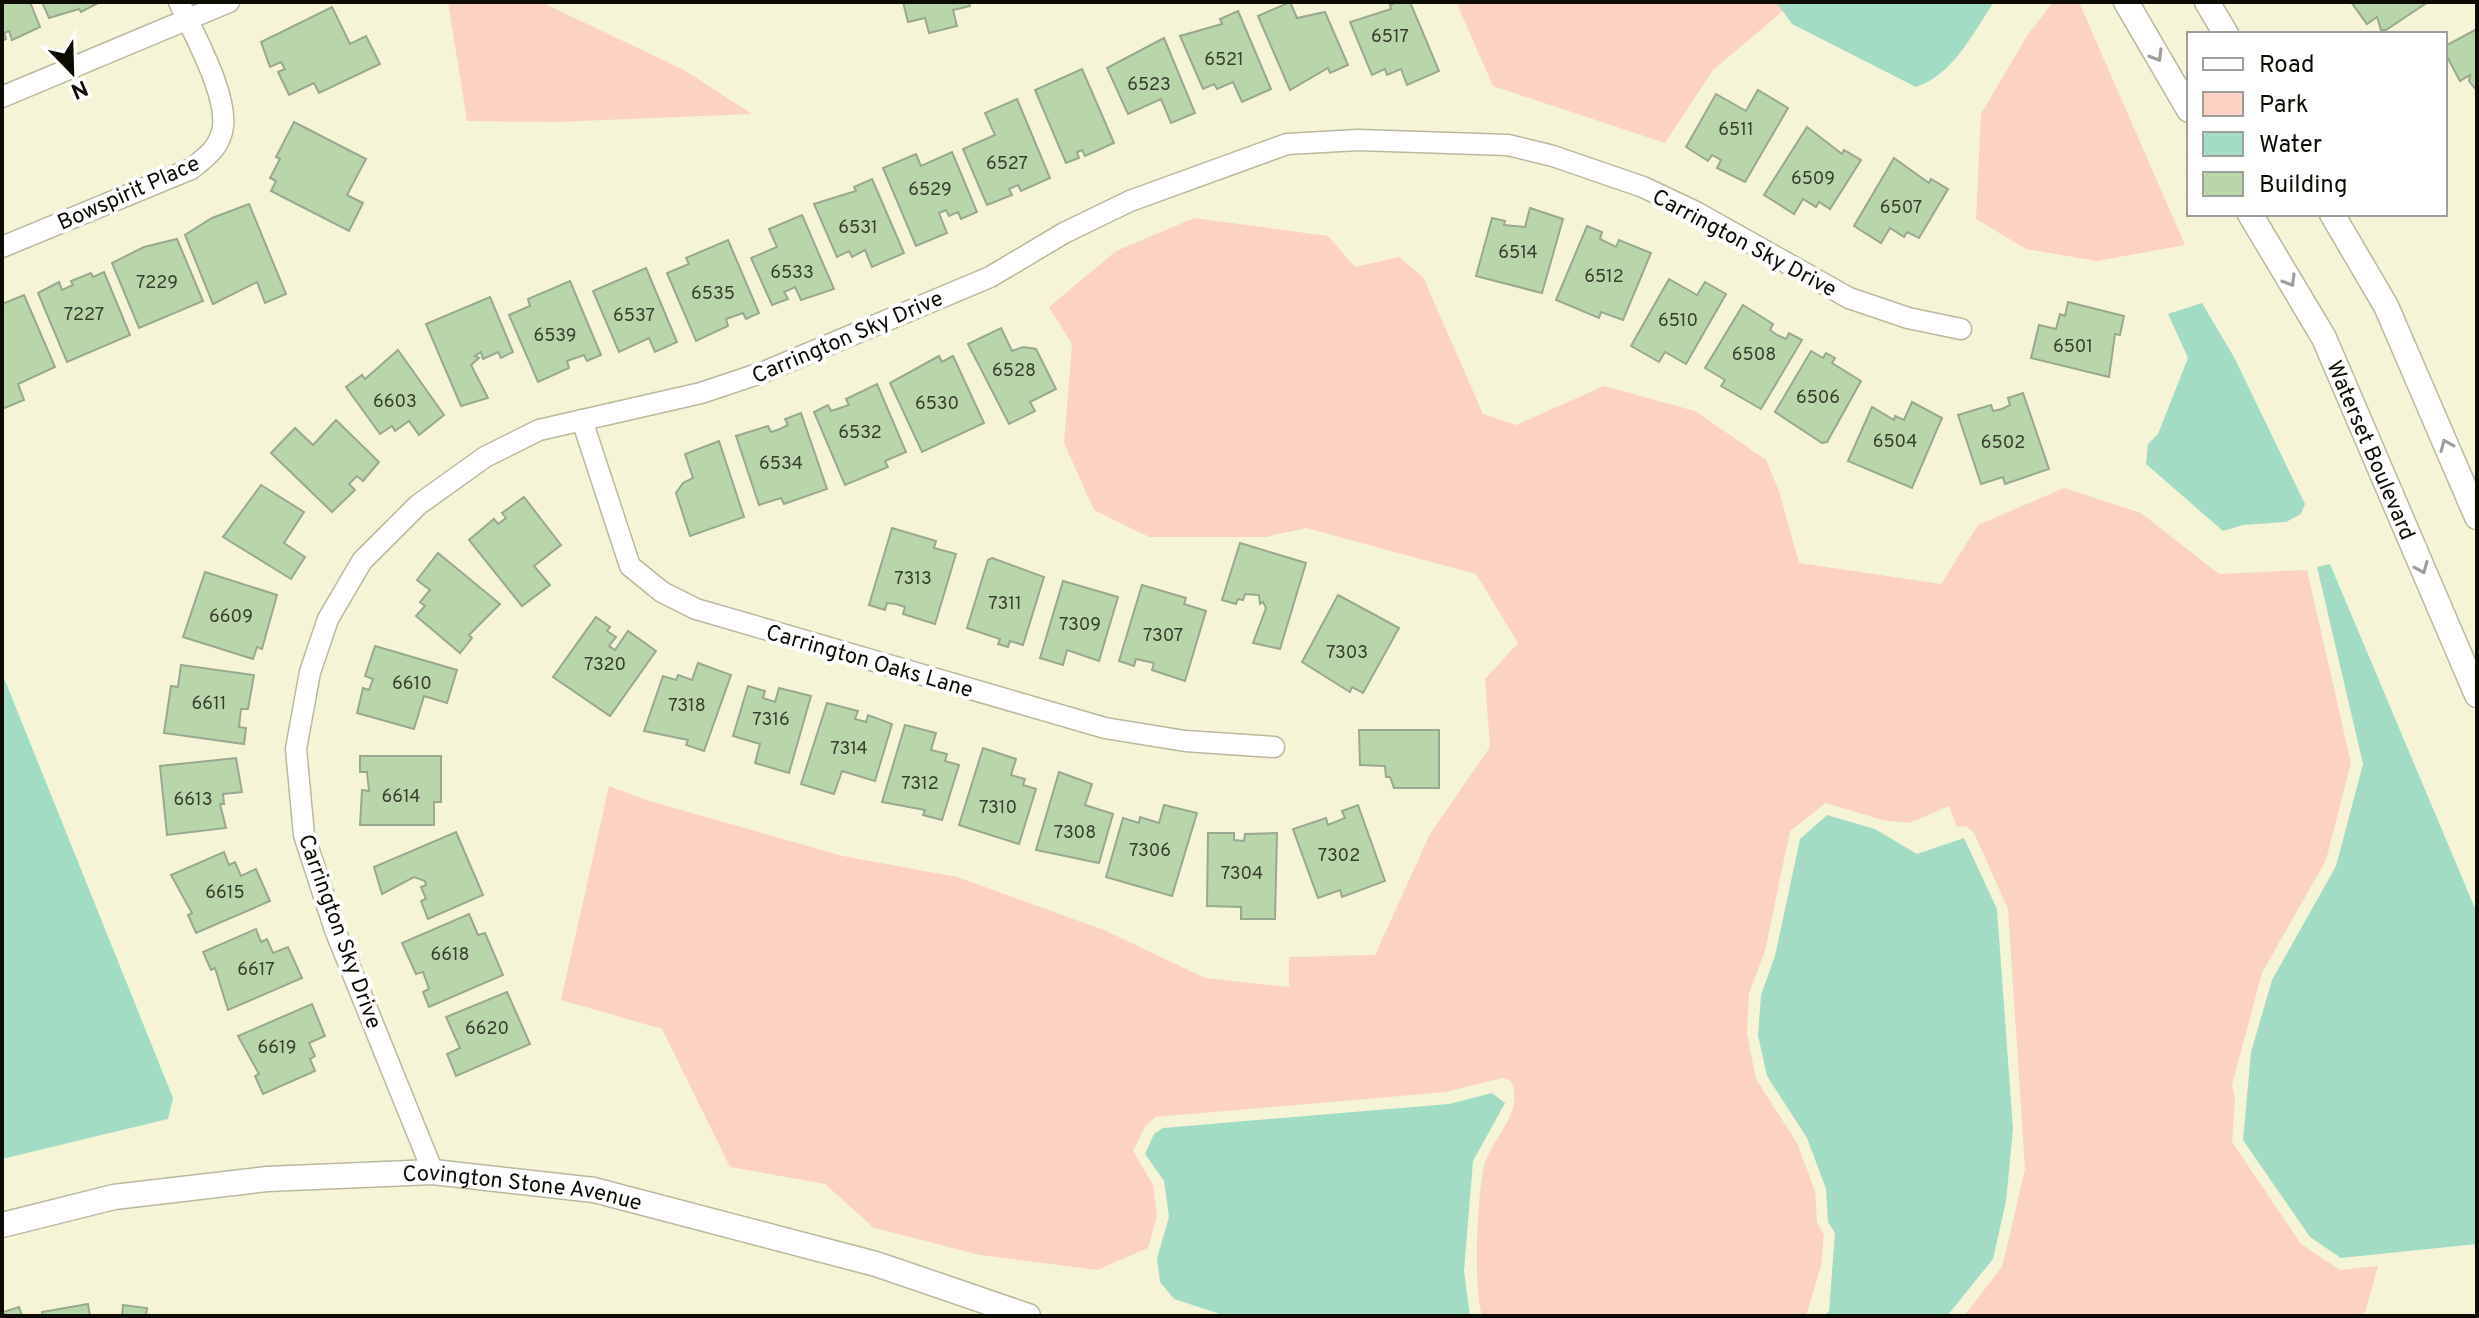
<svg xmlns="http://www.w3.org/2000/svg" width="2479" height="1318" font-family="Overpass,sans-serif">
  <rect width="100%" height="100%" fill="#f6f4d7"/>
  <g fill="#fcd2c3">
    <path d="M448,2h93l143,68 68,44 -196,8 -89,-1z"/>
    <path d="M1456,2h320l8,8 -71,60 -48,73 -172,-57z"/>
    <path d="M2053,2h26l106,243 -88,16 -71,-12 -50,-30 5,-105 46,-78z"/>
    <path d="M1194,218l134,18 27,31 44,-10 24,20 60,137 33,11 88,-39 91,25 71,49 13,31 20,72 142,21 37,-59 86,-37 77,25 78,61 88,-4 44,193 -25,97 -64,113 -30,112 3,14 -3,43 69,102 39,26 38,-4 -14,50h-400l38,-49 23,-98 -17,-260 -34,-76 -8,-7 -9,1 -8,-21 -40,17 -27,-3 -56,-17 -36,28 -25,120 -16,42 -2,41 9,45 41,64 18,48 2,31 7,13 -3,31 -15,50h-324c-9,-28 -5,-121 2,-150 9,-31 41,-53 27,-85l-8,-3 -57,14 -290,25 -10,8 -13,26 20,34 4,31 -9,32 -51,22 -117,-15 -106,-27 -49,-44 -95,-17 -68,-138 -101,-29 48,-214 37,14 197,56 114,21 147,53 101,48 84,9v-30l86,-2 55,-121 60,-87 -5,-68 33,-36 -42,-69 -170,-46 -40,9h-117l-55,-27 -30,-67 8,-99 -23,-37 67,-56z"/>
  </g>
  <g fill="#a3dcc4">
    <path d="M1776,2h218c-21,31 -41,73 -78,85l-124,-63z"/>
    <path d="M2202,303l32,54 71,147 -4,10 -15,8 -43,3 -20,6 -77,-67 2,-20 10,-10 30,-76 -20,-44z"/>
    <path d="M2330,564l147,349v331l-136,14 -31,-21 -67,-97 8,-88 21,-72 64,-114 27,-102 -46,-197z"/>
    <path d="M2,673l171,425 -5,21 -166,40z"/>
    <path d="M1827,815l48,14 42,25 47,-16 33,71 16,220 -7,72 -13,58 -46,57h-122l4,-5 6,-78 -7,-11 -2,-33 -19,-51 -40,-62 -9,-40 3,-41 14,-39 25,-117z"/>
    <path d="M1492,1093l13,10 -32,58 -9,110 6,45h-244l-52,-17 -14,-17 -3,-24 12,-41 -5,-36 -19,-27 9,-20 9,-6 286,-24z"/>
  </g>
  <g fill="#b9d6aa" stroke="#99a891" stroke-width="2">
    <path d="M2,2h28l10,25 -28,13 -3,-9 -5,2 2,6 -4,2z"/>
    <path d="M42,2h58l-19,10 -2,-3 -30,9z"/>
    <path d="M903,2h66l1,4 -17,4 4,16 -28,7 -4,-15 -17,4z"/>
    <path d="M1290,2l7,16 28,-6 23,53 -18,8 -2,-5 -38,22 -32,-74z"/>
    <path d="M1397,2h13l29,69 -32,14 -6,-16 -14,6 -2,-6 -13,6 -22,-53 41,-13 -1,-4z"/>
    <path d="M2351,2h77l-42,28h-5l-4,-13 -10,7z"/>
    <path d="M332,7l18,37 16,-8 14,28 -61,29 -5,-10 -25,12 -11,-23 7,-3 -4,-7 -11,5 -9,-25z"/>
    <path d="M1238,11l33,78 -29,13 -9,-20 -16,7 -3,-5 -11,5 -23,-53 42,-12 -2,-5z"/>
    <path d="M2477,29v62l-8,-10 1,-6 -10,6 -15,-28v-7z"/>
    <path d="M1164,38l31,75 -24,10 -10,-24 -33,15 -21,-46z"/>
    <path d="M1082,69l32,74 -29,13 -3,-6 -5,2 2,6 -13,5 -31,-73z"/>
    <path d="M1758,90l30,18 -43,74 -28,-14 4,-8 -9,-5 -4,6 -22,-14 30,-53 30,17z"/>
    <path d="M1017,99l33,79 -29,13 -3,-6 -9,4 3,6 -25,10 -24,-56 32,-14 -10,-22z"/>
    <path d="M294,122l72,37 -19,36 16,8 -14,28 -78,-40 5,-10 -6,-3 10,-19 -4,-2z"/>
    <path d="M1807,127l35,27 2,-4 17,10 -31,49 -11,-7 -3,5 -13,-8 -9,15 -30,-19z"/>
    <path d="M952,152l25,60 -16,7 -3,-7 -9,4 -3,-6 -7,3 8,20 -31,13 -33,-78 33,-14 5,12z"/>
    <path d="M1894,158l35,25 2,-4 17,10 -29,49 -12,-6 -3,5 -14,-9 -9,15 -27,-17z"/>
    <path d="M872,179l32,74 -32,14 -7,-17 -13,7 -3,-6 -12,6 -23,-53 42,-13 -2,-4z"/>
    <path d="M249,204l37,90 -21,9 -8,-21 -44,22 -28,-69 27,-17z"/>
    <path d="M1530,208l33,11 -21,74 -66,-17 16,-58 13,3 -1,4 21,2z"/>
    <path d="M802,215l32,74 -33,11 -6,-13 -11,5 4,7 -16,6 -21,-47 26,-11 -8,-18z"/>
    <path d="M1587,226l15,6 -2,7 16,8 3,-7 32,13 -28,67 -22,-8 -2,6 -43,-18z"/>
    <path d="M177,239l26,62 -64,27 -27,-65 32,-16z"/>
    <path d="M728,240l31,73 -13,6 -3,-6 -17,6 2,7 -32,15 -29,-68 22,-9 -3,-6z"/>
    <path d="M646,268l31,74 -22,10 -6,-14 -30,14 -26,-61z"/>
    <path d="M104,272l26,63 -63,27 -29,-69 21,-11 3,8 11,-5 -2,-4 20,-8 2,4z"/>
    <path d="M1669,279l28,16 8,-13 21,12 -40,70 -21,-12 -6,10 -28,-16z"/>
    <path d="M570,281l31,74 -14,6 -3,-6 -17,6 2,7 -31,14 -29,-67 21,-9 -2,-7z"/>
    <path d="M24,295l31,72 -37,17 6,16 -22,9v-105z"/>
    <path d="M490,297l23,55 -12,6 -3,-6 -15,7 -2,-7 -6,4 4,2 -8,7 17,33 -27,8 -35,-82z"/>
    <path d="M2068,302l56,14 -4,19 -5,-1 -6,43 -78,-19 8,-33 17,4 4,-15 5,2z"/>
    <path d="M1743,305l30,19 -3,6 7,5 9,4 3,-6 13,7 -41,69 -40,-23 4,-6 -20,-12z"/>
    <path d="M1001,328l11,23 11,-4 13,2 20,40 -26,13 5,9 -26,13 -41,-80z"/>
    <path d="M398,350l46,65 -25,20 -10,-14 -14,10 -3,-5 -12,8 -34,-47 16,-12 3,4z"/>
    <path d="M1811,351l12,7 3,-5 9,5 -3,5 29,18 -34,61 -5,1 -47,-31z"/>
    <path d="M939,356l3,6 11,-6 31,67 -62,29 -32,-69z"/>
    <path d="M877,384l29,68 -21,9 3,6 -43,18 -31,-73 14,-7 3,6 18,-6 -3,-6z"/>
    <path d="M2023,393l26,76 -44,15 -2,-7 -22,7 -23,-69 33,-10 2,6 9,-2 8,-4 -2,-7z"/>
    <path d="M1912,402l30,16 -30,70 -64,-27 24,-54 22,13 1,-4 9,4z"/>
    <path d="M801,413l26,76 -43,15 -3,-6 -22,7 -23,-69 32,-10 3,6 9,-3 8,-4 -3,-6z"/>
    <path d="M336,420l43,42 -16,19 -6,-5 -8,8 6,6 -23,22 -61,-59 24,-25 18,17z"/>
    <path d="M719,441l25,76 -54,19 -14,-43 7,-10 10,-5 -8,-24z"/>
    <path d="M261,485l43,27 -20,31 21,14 -14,22 -68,-42z"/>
    <path d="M524,497l37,48 -27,21 16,19 -28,21 -53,-66 25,-21 4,5 8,-6 -4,-5z"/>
    <path d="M892,528l44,13 -2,7 22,6 -21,70 -32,-10 2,-7 -9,-3 -9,-1 -2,7 -16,-5z"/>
    <path d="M1240,543l66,20 -26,86 -27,-6 13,-35 -3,-6 -3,2 -1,-9 -14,-1 -2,6 -5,-1 -2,5 -14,-4z"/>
    <path d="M438,553l62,51 -31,31 3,3 -12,15 -44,-37 9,-10 -5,-4 10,-12 -13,-10z"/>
    <path d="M992,558l52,19 -21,68 -13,-4 -2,6 -10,-3 2,-5 -33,-11 21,-68z"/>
    <path d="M205,572l72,23 -15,54 -5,-2 -4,12 -70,-22z"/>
    <path d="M1063,581l55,16 -19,64 -32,-11 -4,15 -23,-7z"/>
    <path d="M1142,585l44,13 -2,6 22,7 -21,70 -33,-11 2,-7 -18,-4 -2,7 -15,-5z"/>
    <path d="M1338,595l61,33 -36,65 -11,-6 -2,5 -48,-30z"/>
    <path d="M596,617l14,10 -3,4 9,6 -7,9 6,4 13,-19 28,20 -46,65 -57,-39z"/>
    <path d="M375,646l82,24 -10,33 -23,-7 -10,33 -57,-16 6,-25 6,2 4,-11 -8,-3z"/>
    <path d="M698,663l33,12 -27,76 -18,-6 2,-5 -44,-9 19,-55 13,4 2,-5 14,5z"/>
    <path d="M181,665l73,10 -6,34h-7l-2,18 7,1 -2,16 -80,-11 7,-47 7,1z"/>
    <path d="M748,686l17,5 -2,7 12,4 4,-14 32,8 -22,77 -34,-10 5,-19 -27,-8z"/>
    <path d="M827,703l31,8 -3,8 11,3 2,-7 24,9 -17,57 -33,-10 -8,23 -33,-10z"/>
    <path d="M905,725l31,8 -5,17 16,4 -2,7 14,4 -17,55 -19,-5 2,-5 -43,-8z"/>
    <path d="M1359,730h80v58h-45l-4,-11h-4l-1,-11 -25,-1z"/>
    <path d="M983,748l33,11 -5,16 14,4 -2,6 13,4 -17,55 -60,-19z"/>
    <path d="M360,756h81v46h-7v23h-74l2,-35 7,1 -2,-19h-7z"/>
    <path d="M236,758l6,34 -19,2 1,10h-4l6,24 -59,7 -7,-69z"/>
    <path d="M1059,772l33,12 -7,21 28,9 -14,49 -63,-13z"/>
    <path d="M1164,805l33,8 -25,83 -66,-19 17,-59 16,5 1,-6 19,6z"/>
    <path d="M1358,805l27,76 -43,16 -2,-7 -22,8 -25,-69 33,-11 2,7 17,-7 -3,-7z"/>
    <path d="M456,832l27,63 -55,24 -7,-18 5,-2 -5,-12 5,-2 -1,-4 -11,-4 -32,17 -8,-27z"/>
    <path d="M1208,833h26v7l10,1 1,-7 32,-1 -2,86h-34v-12l-34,-1z"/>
    <path d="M224,852l5,13 6,-3 6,14 15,-7 14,32 -74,32 -8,-18 4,-2 -21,-38z"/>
    <path d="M469,914l9,21 7,-2 18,42 -74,32 -6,-15 6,-3 -6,-17 -7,2 -14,-31z"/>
    <path d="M256,929l5,13 6,-3 6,14 15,-6 14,31 -74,32 -13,-42 -4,2 -8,-18z"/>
    <path d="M507,992l23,52 -74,32 -9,-22 13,-6 -14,-31z"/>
    <path d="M312,1004l13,32 -16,7 6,13 -5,3 5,12 -52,23 -8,-18 4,-2 -21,-38z"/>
    <path d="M88,1304l2,12h-47l-1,-4z"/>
    <path d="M123,1305l24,3 -1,8h-24z"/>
    <path d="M19,1307l3,9h-17l-2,-4z"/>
  </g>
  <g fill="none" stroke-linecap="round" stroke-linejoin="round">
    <defs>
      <g id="minor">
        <path d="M2,97l227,-95"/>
        <path d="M2,247l189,-78c14,-11 26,-19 31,-37 9,-33 -29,-99 -43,-130"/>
        <path d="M582,420l48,146 32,26 34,17 409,119 80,13 89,6"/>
        <path d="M433,1172l-98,-242 -31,-95 -8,-86 14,-77 18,-53 34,-58 56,-56 67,-48 54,-27 162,-37 63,-21 226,-95 74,-44 66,-32 157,-57 71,-4 150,5 45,11 90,31 53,25 153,86 59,20 53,11"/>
      </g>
      <g id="tertiary">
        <path d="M2126,2l63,108"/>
        <path d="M2207,2l19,32"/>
        <path id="s1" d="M2250,214l74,124 153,357"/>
        <path d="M2332,214l54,92 91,211"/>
        <path id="s2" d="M2,1225l112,-28 153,-18 166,-7 161,18 282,74 152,52"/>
      </g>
    </defs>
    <use href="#minor" stroke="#bab89d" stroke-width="23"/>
    <use href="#tertiary" stroke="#bab89d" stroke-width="27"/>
    <use href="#minor" stroke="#fff" stroke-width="20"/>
    <use href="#tertiary" stroke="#fff" stroke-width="24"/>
  </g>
  <defs><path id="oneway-chevron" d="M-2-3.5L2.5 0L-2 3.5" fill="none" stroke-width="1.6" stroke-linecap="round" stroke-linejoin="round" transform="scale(2)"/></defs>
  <g stroke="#9e9e9b">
    <use href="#oneway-chevron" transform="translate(2157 56) rotate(59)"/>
    <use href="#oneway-chevron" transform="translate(2290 281) rotate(59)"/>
    <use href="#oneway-chevron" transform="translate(2446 445) rotate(-113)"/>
    <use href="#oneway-chevron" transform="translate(2422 568) rotate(67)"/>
  </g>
  <g text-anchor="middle" stroke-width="8" stroke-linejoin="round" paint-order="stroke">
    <g font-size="18" fill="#383e2e">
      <text x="1390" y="42">6517</text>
      <text x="1224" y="65">6521</text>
      <text x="1149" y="90">6523</text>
      <text x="1736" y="135">6511</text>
      <text x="1007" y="169">6527</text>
      <text x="1813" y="184">6509</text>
      <text x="930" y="195">6529</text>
      <text x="1901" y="213">6507</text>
      <text x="858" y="233">6531</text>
      <text x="1518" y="258">6514</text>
      <text x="792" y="278">6533</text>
      <text x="1604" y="282">6512</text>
      <text x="157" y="288">7229</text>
      <text x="713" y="299">6535</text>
      <text x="84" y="320">7227</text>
      <text x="634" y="321">6537</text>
      <text x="1678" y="326">6510</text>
      <text x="555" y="341">6539</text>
      <text x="2073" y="352">6501</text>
      <text x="1754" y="360">6508</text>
      <text x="1014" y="376">6528</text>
      <text x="1818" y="403">6506</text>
      <text x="395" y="407">6603</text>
      <text x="937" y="409">6530</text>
      <text x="860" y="438">6532</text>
      <text x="1895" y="447">6504</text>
      <text x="2003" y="448">6502</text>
      <text x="781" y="469">6534</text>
      <text x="913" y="584">7313</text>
      <text x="1005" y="609">7311</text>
      <text x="231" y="622">6609</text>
      <text x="1080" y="630">7309</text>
      <text x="1163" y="641">7307</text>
      <text x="1347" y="658">7303</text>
      <text x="605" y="670">7320</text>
      <text x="412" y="689">6610</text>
      <text x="209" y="709">6611</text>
      <text x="687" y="711">7318</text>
      <text x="771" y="725">7316</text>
      <text x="849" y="754">7314</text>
      <text x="920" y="789">7312</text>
      <text x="401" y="802">6614</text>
      <text x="193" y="805">6613</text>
      <text x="998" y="813">7310</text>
      <text x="1075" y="838">7308</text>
      <text x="1150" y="856">7306</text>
      <text x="1339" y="861">7302</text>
      <text x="1242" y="879">7304</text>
      <text x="225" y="898">6615</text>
      <text x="450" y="960">6618</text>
      <text x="256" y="975">6617</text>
      <text x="487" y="1034">6620</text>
      <text x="277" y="1053">6619</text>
    </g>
    <g font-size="22" fill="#0d0c04" stroke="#fff">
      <text transform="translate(128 192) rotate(-24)" y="8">Bowspirit Place</text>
      <text transform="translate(1745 242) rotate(28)" y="8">Carrington Sky Drive</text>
      <text transform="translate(847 336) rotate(-23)" y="8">Carrington Sky Drive</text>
      <text dy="8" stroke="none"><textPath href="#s1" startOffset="266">Waterset Boulevard</textPath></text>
      <text transform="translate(870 660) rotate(16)" y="8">Carrington Oaks Lane</text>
      <text transform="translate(341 931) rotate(70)" y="8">Carrington Sky Drive</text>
      <text dy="8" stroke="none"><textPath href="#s2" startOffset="526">Covington Stone Avenue</textPath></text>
    </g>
  </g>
  <rect width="2479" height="1318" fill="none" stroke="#0d0c04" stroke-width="8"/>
  <rect x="2187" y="32" width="260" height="184" fill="#ffffff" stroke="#9e9e9b" stroke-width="2"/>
  <rect x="2203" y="58" width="40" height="12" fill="#ffffff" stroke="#9e9e9b" stroke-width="2"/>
  <text x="2259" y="72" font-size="24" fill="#0d0c04">Road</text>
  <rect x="2203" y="92" width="40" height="24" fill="#fcd2c3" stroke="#9e9e9b" stroke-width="2"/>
  <text x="2259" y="112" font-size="24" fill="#0d0c04">Park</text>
  <rect x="2203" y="132" width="40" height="24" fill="#a3dcc4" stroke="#9e9e9b" stroke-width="2"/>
  <text x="2259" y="152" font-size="24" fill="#0d0c04">Water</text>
  <rect x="2203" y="172" width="40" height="24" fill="#b9d6aa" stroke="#9e9e9b" stroke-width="2"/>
  <text x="2259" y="192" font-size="24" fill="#0d0c04">Building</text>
  <g transform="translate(72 72) rotate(157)" stroke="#ffffff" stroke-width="6" paint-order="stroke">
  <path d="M0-6L14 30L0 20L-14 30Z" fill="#0d0c04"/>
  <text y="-12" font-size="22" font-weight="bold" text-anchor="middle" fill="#0d0c04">N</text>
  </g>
</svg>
